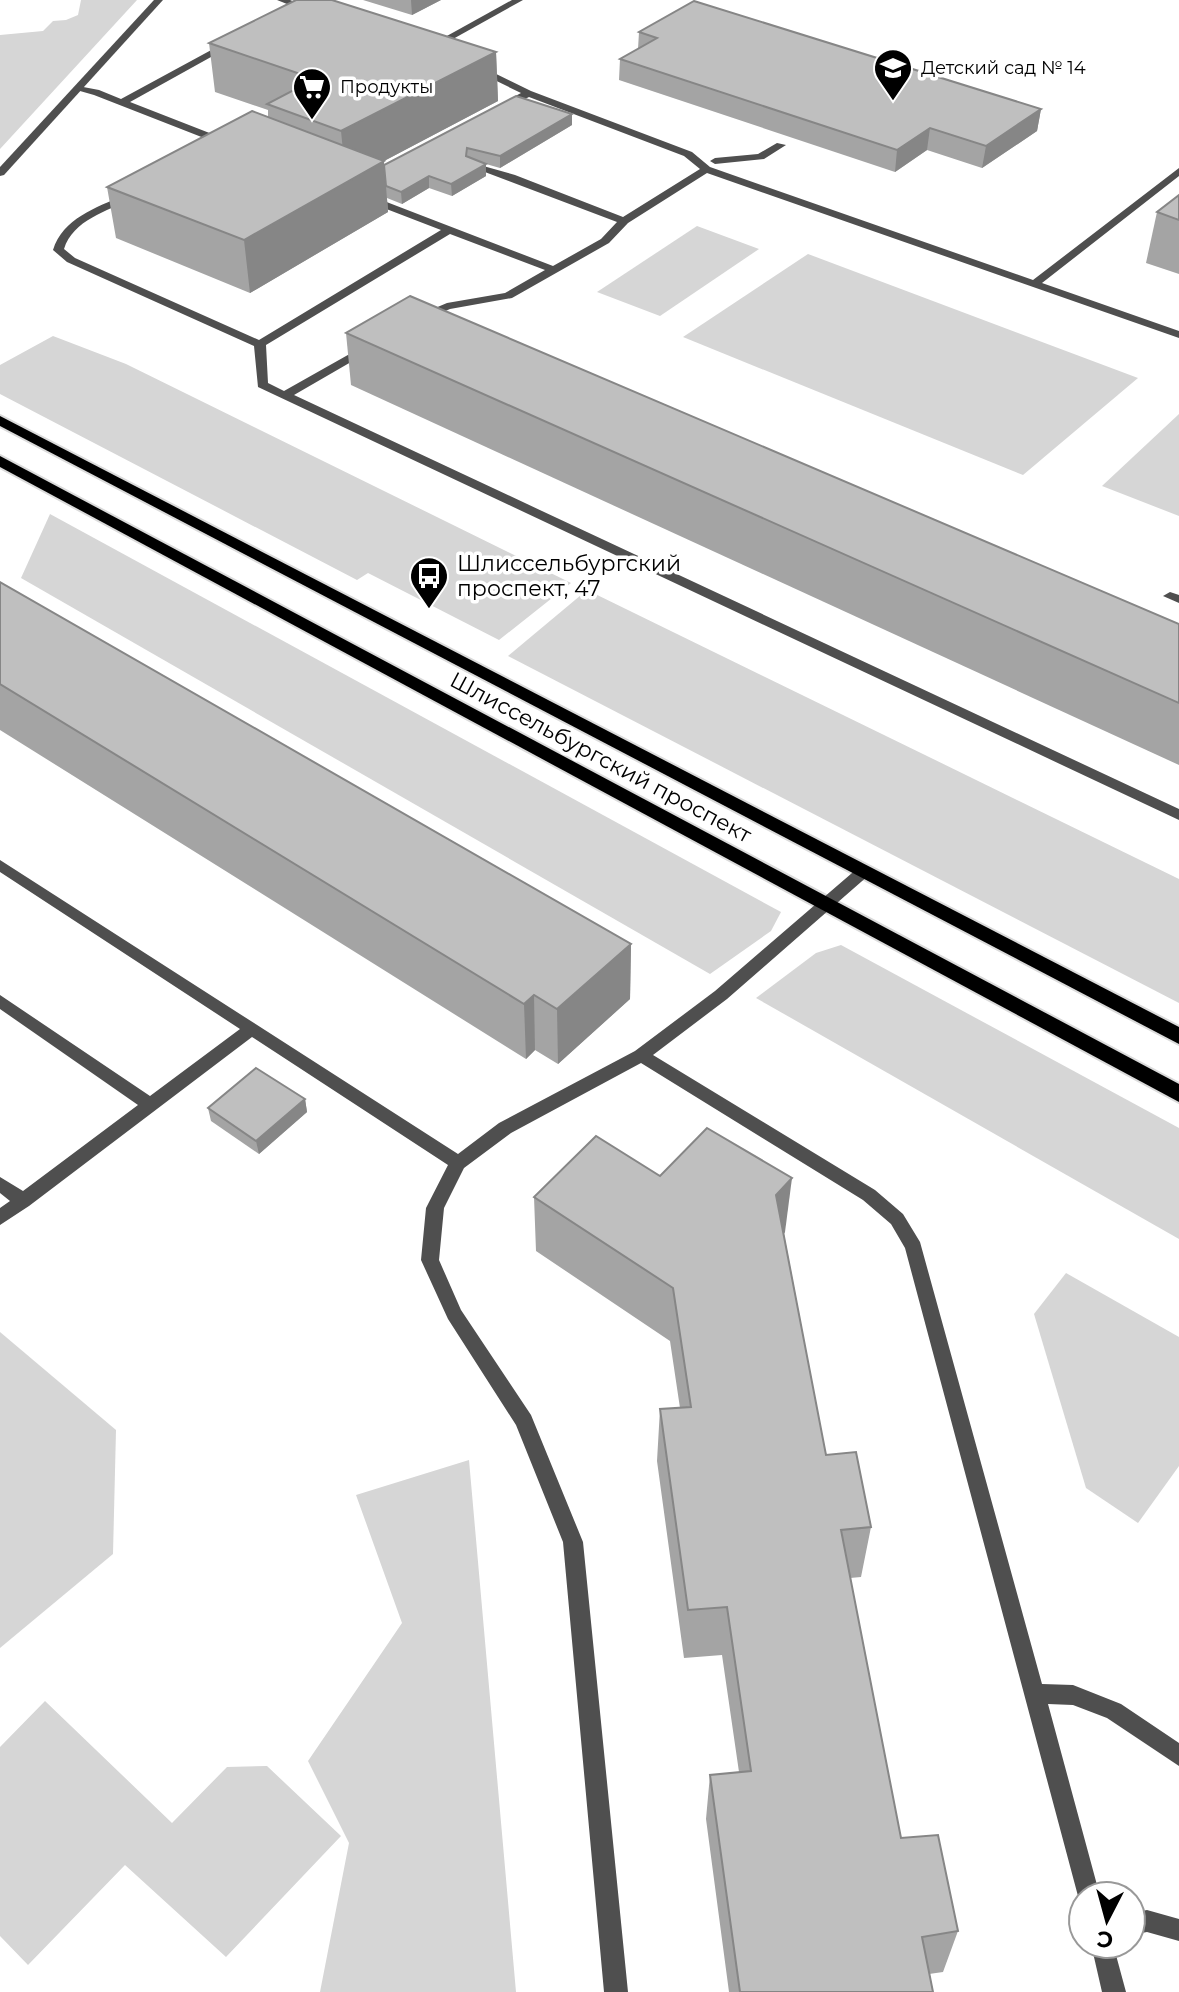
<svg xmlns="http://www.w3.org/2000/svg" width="1179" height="1992" font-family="Montserrat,sans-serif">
  <rect width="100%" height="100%" fill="#fff"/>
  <g fill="#d6d6d6">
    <path d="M81,0h56l-137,149v-114l43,-4 10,-10 13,-1 12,-5z"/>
    <path d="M697,226l62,23 -99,67 -63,-24z"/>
    <path d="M808,254l330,124 -115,97 -340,-138z"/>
    <path d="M53,336l73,28 445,219 -72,57 -131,-67 -11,7 -357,-186v-29z"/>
    <path d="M1179,414v102l-77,-30z"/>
    <path d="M50,514l731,398 -10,19 -61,43 -689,-396z"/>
    <path d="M587,590l592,289v124l-671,-347z"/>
    <path d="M841,945l338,183v111l-423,-241 60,-45z"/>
    <path d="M1066,1273l113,64v129l-41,57 -52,-35 -52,-174z"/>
    <path d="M0,1332l116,98 -3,124 -113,94z"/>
    <path d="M469,1460l47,532h-196l29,-149 -41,-82 94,-138 -46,-128z"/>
    <path d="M45,1701l127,122 55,-56 40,-1 74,70 -115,121 -101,-92 -97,100 -28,-29v-189z"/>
  </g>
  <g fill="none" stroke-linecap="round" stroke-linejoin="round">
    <defs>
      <g id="primary">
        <path d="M0,416l1179,611v17l-1179,-618z"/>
        <path d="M0,456l1179,628v18l-1179,-635z"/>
      </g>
    </defs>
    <use href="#primary" stroke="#dbdbdb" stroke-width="4"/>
    <g fill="#4f4f4f" fill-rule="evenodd">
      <path d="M277,0h13l24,10 -7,2z"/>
      <path d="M512,0h11l-88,49 -8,-2z"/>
      <path d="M226,42l5,3 -2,2 -99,55 100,39v4h-8l-128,-50 -21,-6 5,-3 21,4 22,9z"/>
      <path d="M476,67h6l49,24 161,61 18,15 323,113 146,-112v8l-137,107 137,48v7l-472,-165 -79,50 -19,20 -97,55 -62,11 -21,9h-8v-4l26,-11 58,-10 40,-23 -95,-36 -184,111 2,38 16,8 78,-44h8v4l-76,44 885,414v11l-921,-433 -4,-41 -187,-84 -14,-12c10,-32 43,-42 71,-55h8v4c-25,12 -59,21 -68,50l11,9 184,82 182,-110 -78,-30v-4h8l182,70 48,-27 16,-17 -148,-56v-4l46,13 108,42 77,-48 -16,-13 -155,-59 -24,12h-6v-4l22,-12 -45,-22z"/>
      <path d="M777,143l9,2 -22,14 -49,5 -5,-3 5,-3 43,-4z"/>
      <path d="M1170,592l9,3v8l-16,-7z"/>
      <path d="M0,860l458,294 41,-31 136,-72 80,-60 144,-124h10l3,4 -3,4 -142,124 -74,56 222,135 28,24 17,28 122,442 31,1 48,19 58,39v23l-72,-48 -34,-13 -25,-1 52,192h-17v9l-5,-9 -173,-648 -14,-24 -28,-24 -222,-137 -130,70 -47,35 -20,40 -5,52 22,50 70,105 52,127 45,450h-24l-41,-450 -47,-117 -68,-106 -27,-59 5,-52 22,-43 -196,-128 -223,169 -29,19v-17l10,-7 -10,-8v-16l23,14 115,-86 -138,-96v-14l150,101 90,-67 -240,-157z"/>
      <path d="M1147,1910l32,9v22l-32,-9 -16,3v-22z"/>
      <path d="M1091,1944h22l13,48h-24z"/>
    </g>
    <path fill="#4f4f4f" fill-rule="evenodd" d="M154,0h9l-159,175 -4,1v-9z"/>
    <use href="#primary" fill="#000" fill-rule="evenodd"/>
  </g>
  <g fill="#a4a4a4">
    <path d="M363,0h78l-29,15z"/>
    <path d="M639,32l402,77 -4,22 -55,37 -55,-18 -32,22 -276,-92 1,-21 18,-10z"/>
    <path d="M209,43l287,9 2,49 -114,60v4l188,-40 -72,43 -14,-4v12l-34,20 -23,-8 -27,16 -15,-6 1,14 -138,81 -134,-55 -9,-51 161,-70v-7l-53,-18z"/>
    <path d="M1179,195v79l-33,-11 11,-51z"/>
    <path d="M346,333l833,291v141l-828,-380z"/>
    <path d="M0,582l631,362 -1,55 -72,65 -23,-14 -9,9 -526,-329z"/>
    <path d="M305,1099l2,13 -48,42 -48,-33 -3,-13z"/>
    <path d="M660,1176l125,56 -1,2 42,221 45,72 -10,50 -11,1 51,260 57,93 -15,41 -14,2 4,18h-204l-23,-173 4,-44 29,-3 -17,-117 -38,3 -27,-197 3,-52 20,-1 -10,-67 -134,-90 -2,-54z"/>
  </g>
  <g fill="#868686">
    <path d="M411,0h30l-29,15z"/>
    <path d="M496,52l2,49 -114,60 4,51 -138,81 -6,-53 102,-58 -5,-51z"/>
    <path d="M1041,109l-4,22 -55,37 4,-22z"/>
    <path d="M572,114v11l-72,43v-12z"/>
    <path d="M930,128l-3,22 -32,22 2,-22z"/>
    <path d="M486,164v12l-34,20 -1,-12z"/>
    <path d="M429,176v12l-27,16 -1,-12z"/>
    <path d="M631,944l-1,55 -72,65 -1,-55z"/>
    <path d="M534,995l1,55 -9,9 -2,-55z"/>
    <path d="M305,1099l2,13 -48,42 -3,-13z"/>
    <path d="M792,1178l-7,54 -15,17 6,-54z"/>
  </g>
  <g fill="#bfbfbf" stroke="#868686" stroke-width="2">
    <path d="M296,0h36l164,52 -155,79 -74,-27 48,-25 -106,-36z"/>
    <path d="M694,1l347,108 -55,37 -56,-18 -33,22 -277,-91 37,-21 -18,-6z"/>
    <path d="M516,96l56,18 -72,42 -33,-8 -1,8 20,8 -35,20 -22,-8 -28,16 -15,-6 -2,-21z"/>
    <path d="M252,111l132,50 -140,79 -137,-53z"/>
    <path d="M1179,195v25l-22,-8z"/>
    <path d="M410,296l769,328v79l-833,-370z"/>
    <path d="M0,582l631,362 -74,65 -23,-14 -10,9 -524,-320z"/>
    <path d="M256,1068l49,31 -49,42 -48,-33z"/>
    <path d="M707,1128l85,50 -16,17 50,260 30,-3 15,75 -30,3 60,308 37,-3 20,96 -36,6 11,55h-193l-30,-217 41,-4 -24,-164 -39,3 -28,-201 31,-2 -18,-119 -139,-91 62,-61 64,40z"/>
  </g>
  <defs>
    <symbol id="school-pin" viewBox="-11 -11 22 30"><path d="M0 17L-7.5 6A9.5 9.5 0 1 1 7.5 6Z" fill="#000" stroke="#fff"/><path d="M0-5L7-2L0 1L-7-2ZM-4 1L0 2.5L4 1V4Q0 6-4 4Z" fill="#fff"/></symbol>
    <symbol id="supermarket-pin" viewBox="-11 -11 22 30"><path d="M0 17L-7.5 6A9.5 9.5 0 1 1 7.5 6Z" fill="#000" stroke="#fff"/><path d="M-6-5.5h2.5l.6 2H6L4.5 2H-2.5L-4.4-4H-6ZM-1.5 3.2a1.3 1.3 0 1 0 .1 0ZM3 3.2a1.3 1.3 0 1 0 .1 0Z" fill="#fff"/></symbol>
    <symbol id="bus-pin" viewBox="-11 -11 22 30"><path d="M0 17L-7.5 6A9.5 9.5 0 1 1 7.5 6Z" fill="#000" stroke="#fff"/><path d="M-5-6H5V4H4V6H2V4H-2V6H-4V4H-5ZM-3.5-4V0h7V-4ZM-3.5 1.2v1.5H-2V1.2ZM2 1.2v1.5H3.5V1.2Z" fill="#fff"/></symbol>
  </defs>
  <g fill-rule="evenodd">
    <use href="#school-pin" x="871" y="46" width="44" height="60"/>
    <use href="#supermarket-pin" x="290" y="65" width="44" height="60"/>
    <use href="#bus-pin" x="407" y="554" width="44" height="60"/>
  </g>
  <g text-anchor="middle" stroke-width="7" stroke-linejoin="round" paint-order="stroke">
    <g font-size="18" fill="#000" stroke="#fff" text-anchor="start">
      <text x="921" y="74">Детский сад № 14</text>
      <text x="340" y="93">Продукты</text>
    </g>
    <g font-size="22" fill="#000" stroke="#fff" text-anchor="start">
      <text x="457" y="571">Шлиссельбургский<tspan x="457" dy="25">проспект, 47</tspan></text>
    </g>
    <g font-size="22" fill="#000" stroke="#fff">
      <text transform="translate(601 757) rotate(28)" y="8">Шлиссельбургский проспект</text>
    </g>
  </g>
  <g transform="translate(1107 1920) rotate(186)"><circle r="38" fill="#ffffff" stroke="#999999" stroke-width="2"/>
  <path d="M0-6L14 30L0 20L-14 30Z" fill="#000000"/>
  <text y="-12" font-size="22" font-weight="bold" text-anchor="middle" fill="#000000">С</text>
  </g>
</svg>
